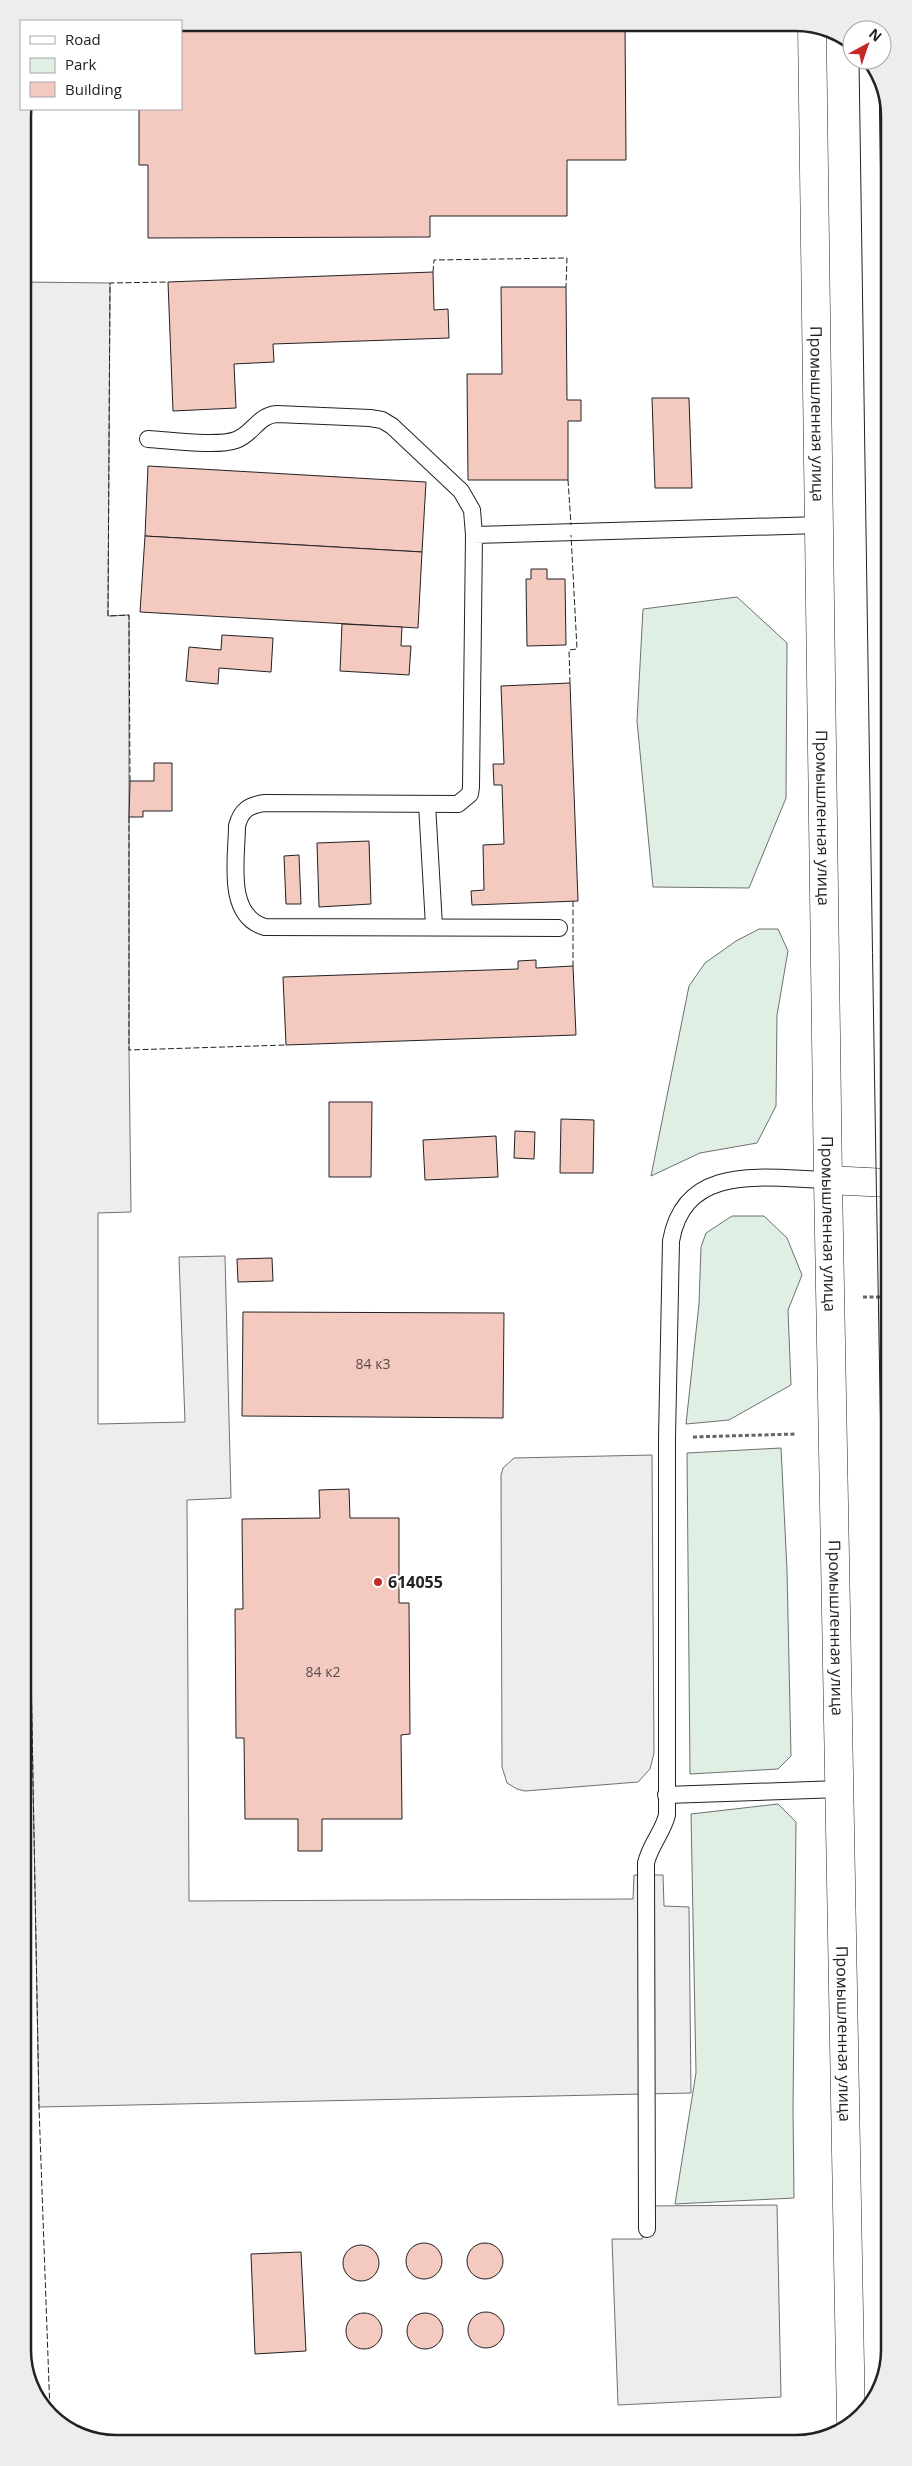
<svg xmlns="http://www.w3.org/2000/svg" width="912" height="2466" font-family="'Open Sans',sans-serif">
  <rect width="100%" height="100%" fill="#fff"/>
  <g fill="#e0efe3" stroke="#6f6f6f">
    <path d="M737,597l50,46 -1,155 -37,90 -96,-1 -16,-166 6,-112z"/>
    <path d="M759,929h19l10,22 -11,64 -1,91 -19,37 -57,10 -49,23 38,-190 16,-23 31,-22z"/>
    <path d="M732,1216h32l23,22 15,37 -14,35 3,75 -62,35 -43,4 13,-120 2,-57 5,-14z"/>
    <path d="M781,1448l6,122 4,186 -13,13 -88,5 -3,-321z"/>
    <path d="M778,1804l18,18 -3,287 1,89 -119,6 21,-131 -5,-259z"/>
  </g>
  <g fill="#ededed" stroke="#6f6f6f">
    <path d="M23,282l87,1 -2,333 21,-1v435l2,162 -33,1v211l87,-2 -6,-165 46,-1 6,242 -44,2 2,401 444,-2 1,-24h29l1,31 25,1 2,186 -652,14 -15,-819z"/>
    <path d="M652,1455l2,298 -4,16 -12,13 -113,9 -8,-2 -10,-6 -5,-16 -1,-292 2,-7 11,-10z"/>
    <path d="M777,2205l4,192 -163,8 -6,-166h30l5,-33z"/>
  </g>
  <g fill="#f3c9c0" stroke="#222">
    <path d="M181,23h444l1,137h-59v56h-137v21l-282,1v-73h-9v-56h42z"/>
    <path d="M433,272l1,38 14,-1 1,29 -176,6 1,18 -40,2 2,44 -63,3 -5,-129z"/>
    <path d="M501,287h65l1,113h14v21h-13v59h-100l-1,-106h35z"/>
    <path d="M652,398h37l3,90h-37z"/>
    <path d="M148,466l278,16 -4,70 -277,-16z"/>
    <path d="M145,536l277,16 -4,76 -278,-16z"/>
    <path d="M531,569h16v10h18l1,66 -39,1 -1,-67h5z"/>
    <path d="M342,624l60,3 -1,19h10l-2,29 -69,-4z"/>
    <path d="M222,635l51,3 -2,34 -52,-4 -1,16 -32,-3 3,-34 32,3z"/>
    <path d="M570,683l8,218 -106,4 -1,-14 13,-1 -1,-45 21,-1 -2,-59h-8l-1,-21h11l-3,-78z"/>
    <path d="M154,763h18v48h-29v6h-14l1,-36h24z"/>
    <path d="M369,841l2,63 -52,3 -2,-64z"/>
    <path d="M299,855l2,49h-15l-2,-48z"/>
    <path d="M536,960v8l37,-2 3,69 -290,10 -3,-68 235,-8v-8z"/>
    <path d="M329,1102h43l-1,75h-42z"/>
    <path d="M561,1119l33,1 -1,53h-33z"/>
    <path d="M515,1131l20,1 -1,27 -20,-1z"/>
    <path d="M496,1136l2,41 -73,3 -2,-40z"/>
    <path d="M272,1258l1,23 -35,1 -1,-23z"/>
    <path d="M243,1312l261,1 -1,105 -261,-2z"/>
    <path d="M349,1489l1,29h49v85h10l1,131 -9,1 1,84h-80v32h-24v-32h-53l-1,-81h-8l-1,-129h8l-1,-90 78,-1 -1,-28z"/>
    <circle cx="485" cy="2261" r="18"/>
    <circle cx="424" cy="2261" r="18"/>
    <circle cx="361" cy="2263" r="18"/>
    <path d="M301,2252l5,99 -51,3 -4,-100z"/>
    <circle cx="486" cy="2330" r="18"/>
    <circle cx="364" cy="2331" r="18"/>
    <circle cx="425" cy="2331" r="18"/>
  </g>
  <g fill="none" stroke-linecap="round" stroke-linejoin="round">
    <defs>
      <g id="service">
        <path d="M148,439c21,1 69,8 88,1 17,-6 22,-25 41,-26l93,4 12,2 10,6 69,65 11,19 2,25"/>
        <path d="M427,804l7,122"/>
        <path d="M559,928l-294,-1c-40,-11 -28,-70 -28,-101 4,-16 12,-21 28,-23l193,1 12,-10 1,-7 3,-252 346,-10"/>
        <path d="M666,1795l174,-6"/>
        <path d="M647,2229l-1,-366c4,-18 17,-31 21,-48v-377l4,-197c14,-80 96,-62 157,-61"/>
      </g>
      <g id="tertiary">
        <path id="s1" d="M812,26l16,1154 23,1240"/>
        <path d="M828,1180l60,3"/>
      </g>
    </defs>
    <use href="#service" stroke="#222" stroke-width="18"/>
    <use href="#tertiary" stroke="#222" stroke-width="29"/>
    <g stroke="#646464" stroke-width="3" stroke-dasharray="4 2.5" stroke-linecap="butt">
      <path d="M863,1297h25"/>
      <path d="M693,1437l102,-3"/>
    </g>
    <use href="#service" stroke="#fff" stroke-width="16"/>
    <use href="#tertiary" stroke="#fff" stroke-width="28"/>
    <g stroke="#222" stroke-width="1">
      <path d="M859,60c9,595 17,1190 30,1786"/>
      <path d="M879,80l8,476"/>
    </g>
    <g stroke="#222" stroke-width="1" stroke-dasharray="6 2.5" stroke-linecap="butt">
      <path d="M433,272l1,-12 133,-2 -1,29"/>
      <path d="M568,480l3,45"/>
      <path d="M570,683l-1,-33 8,-1 -6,-114"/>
      <path d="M130,781l-1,-166 -21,1 2,-333 58,-1"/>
      <path d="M129,817v233l157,-5"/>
      <path d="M573,901v65"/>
      <path d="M24,1288l15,819 11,306"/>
    </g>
  </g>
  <circle fill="#c62828" stroke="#fff" stroke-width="2" cx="378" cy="1582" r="5"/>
  <g text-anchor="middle" stroke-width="4" stroke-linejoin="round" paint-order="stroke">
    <g font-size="14" fill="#564c4a">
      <text x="373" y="1369">84 к3</text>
      <text x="323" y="1677">84 к2</text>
    </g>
    <g font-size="16" fill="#222" stroke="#fff">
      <text dy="6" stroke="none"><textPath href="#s1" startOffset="388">Промышленная улица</textPath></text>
      <text dy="6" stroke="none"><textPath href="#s1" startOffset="792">Промышленная улица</textPath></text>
      <text dy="6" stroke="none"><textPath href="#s1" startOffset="1198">Промышленная улица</textPath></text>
      <text dy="6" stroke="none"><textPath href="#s1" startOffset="1602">Промышленная улица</textPath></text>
      <text dy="6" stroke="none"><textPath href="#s1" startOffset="2008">Промышленная улица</textPath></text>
    </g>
    <g font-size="16" font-weight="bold" fill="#222" stroke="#fff" text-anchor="start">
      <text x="388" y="1588">614055</text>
    </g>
  </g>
  <path d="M0 0H912V2466H0ZM116 31H796A85 85 0 0 1 881 116V2350A85 85 0 0 1 796 2435H116A85 85 0 0 1 31 2350V116A85 85 0 0 1 116 31Z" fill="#ededed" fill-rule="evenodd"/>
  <path fill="none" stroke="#222" stroke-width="2.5" d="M116 31H796A85 85 0 0 1 881 116V2350A85 85 0 0 1 796 2435H116A85 85 0 0 1 31 2350V116A85 85 0 0 1 116 31Z"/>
  <rect x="20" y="20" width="162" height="90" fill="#ffffff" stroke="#a7a7a7"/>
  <rect x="30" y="36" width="25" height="8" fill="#ffffff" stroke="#a7a7a7"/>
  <text x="65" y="45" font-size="15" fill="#222222">Road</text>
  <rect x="30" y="58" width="25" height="15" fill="#e0efe3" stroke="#a7a7a7"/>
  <text x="65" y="70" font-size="15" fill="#222222">Park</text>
  <rect x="30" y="82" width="25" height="15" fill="#f3c9c0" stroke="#a7a7a7"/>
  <text x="65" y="95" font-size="15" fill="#222222">Building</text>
  <g transform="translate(867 45) rotate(40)"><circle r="24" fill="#ffffff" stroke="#a7a7a7"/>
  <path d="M0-4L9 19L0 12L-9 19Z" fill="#c62828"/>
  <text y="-8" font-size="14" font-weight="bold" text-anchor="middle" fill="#222222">N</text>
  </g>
</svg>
